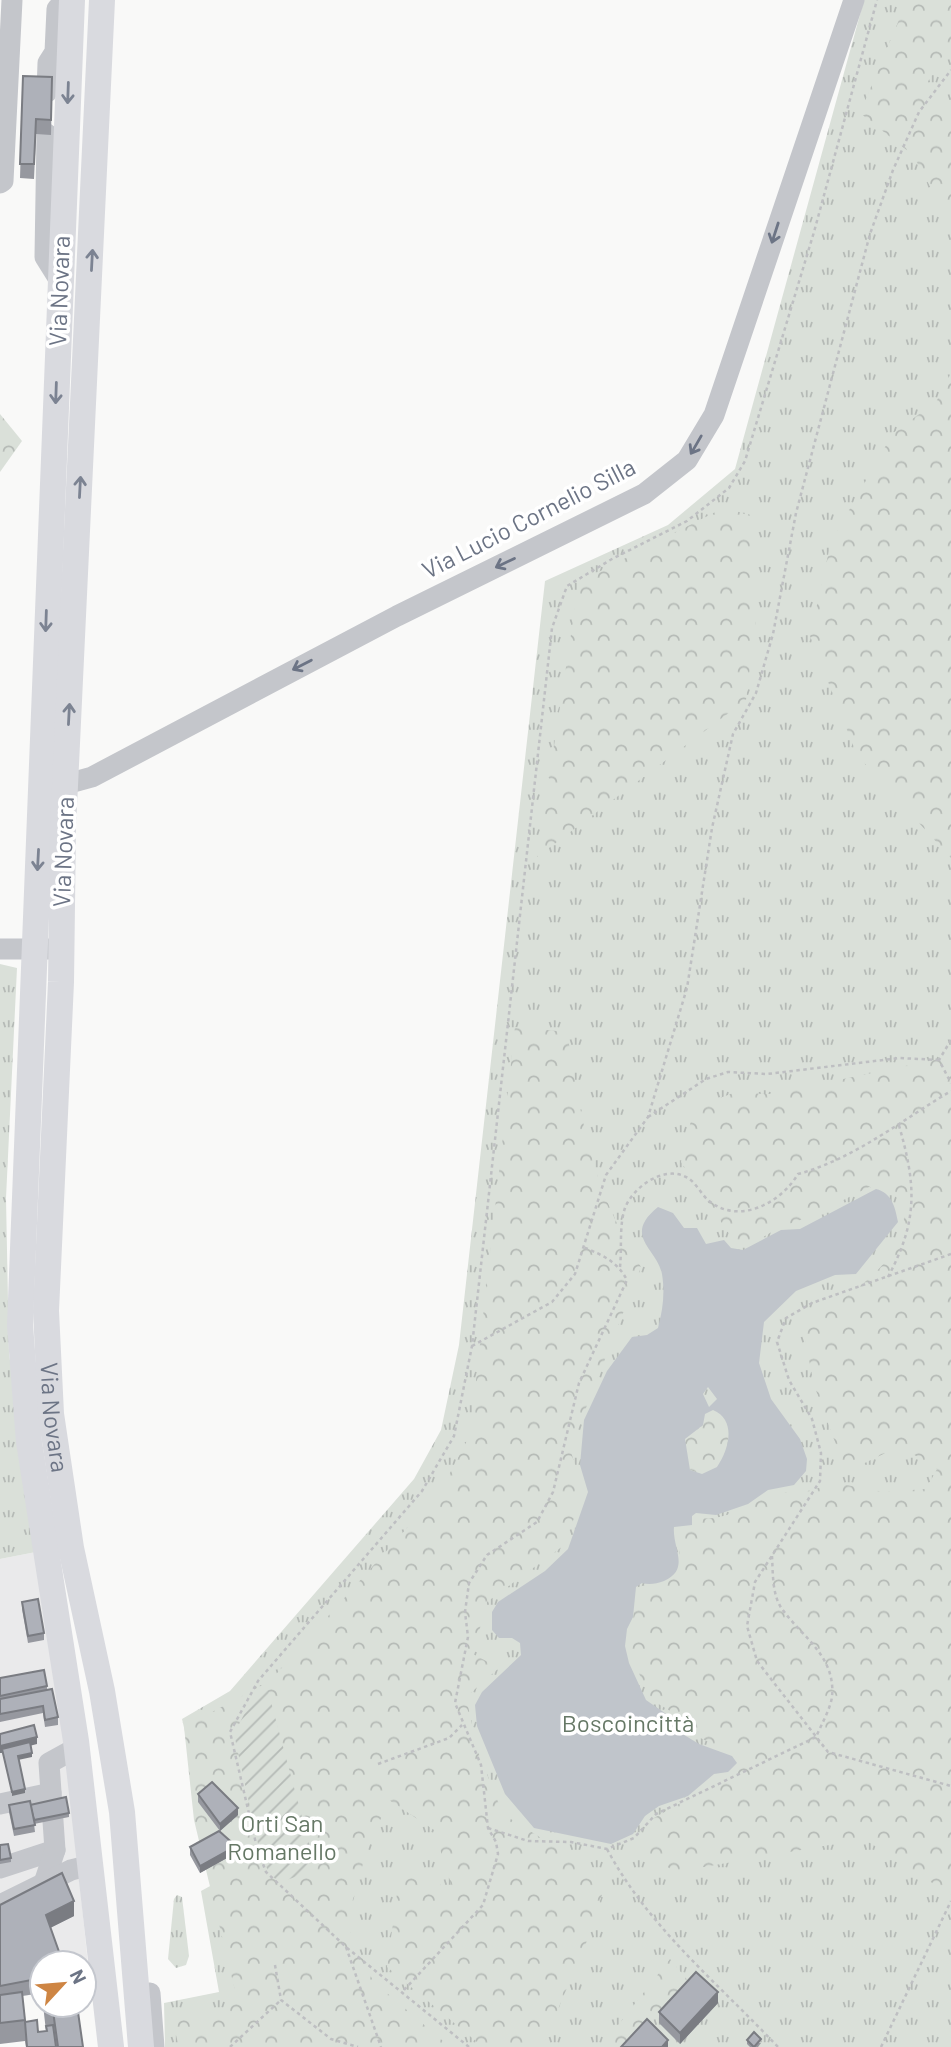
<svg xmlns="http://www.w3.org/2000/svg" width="951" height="2047" font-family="Barlow,sans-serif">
  <defs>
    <pattern id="grass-tufts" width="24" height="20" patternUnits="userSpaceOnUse" patternTransform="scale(1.75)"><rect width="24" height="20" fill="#dae0d9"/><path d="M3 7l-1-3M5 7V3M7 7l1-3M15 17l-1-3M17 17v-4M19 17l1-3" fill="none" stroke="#b5bab6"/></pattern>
    <pattern id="forest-crowns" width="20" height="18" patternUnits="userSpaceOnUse" patternTransform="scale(1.75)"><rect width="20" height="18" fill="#dae0d9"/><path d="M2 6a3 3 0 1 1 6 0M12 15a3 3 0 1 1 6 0" fill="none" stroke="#b5bab6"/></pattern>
    <pattern id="garden-furrows" width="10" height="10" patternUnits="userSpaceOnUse" patternTransform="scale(1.75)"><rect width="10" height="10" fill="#dae0d9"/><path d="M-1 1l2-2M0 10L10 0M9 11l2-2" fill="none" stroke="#b5bab6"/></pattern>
  </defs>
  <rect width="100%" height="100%" fill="#f9f9f8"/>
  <path fill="#eaeaeb" d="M36,1552l30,196 24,236 -6,1v-22h-42v30l-42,7v-441z"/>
  <g fill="url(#grass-tufts)">
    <path d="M864,0h87v2047h-786l-1,-44 55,-11 -18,-101 55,-30 -59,-78 -15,-64 48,-28 184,-212 27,-49 18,-85 86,-764 123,-56 67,-56z"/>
    <path d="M0,964l17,4 -11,230 3,155 27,199 -36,7z"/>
    <path d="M177,1895l5,2 7,59 -3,9 -10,3 -8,-9 6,-60z"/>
  </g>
  <g fill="url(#forest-crowns)">
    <path d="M912,0h39v41l-25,44 25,29v111l-38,-70 -53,-42 41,-98z"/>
    <path d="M951,373v485l-94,-103 -47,-119 21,-94 62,-109 43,-31z"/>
    <path d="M0,414l22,27 -22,31z"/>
    <path d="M725,507l25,9 6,102 -10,82 -209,157 42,-275z"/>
    <path d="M515,1027l52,5c15,91 24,154 74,235l-71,182 14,44 -21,53 -76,56 -14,52 26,14 -33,29 12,55 25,62 54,34 32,13 15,27 -15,48 -47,111h-59l-96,-80 12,-88 28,-9 30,33 -23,-73 -45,-30 -23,52 -19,72 26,57 77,66h-271l-6,-24 65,-20 -44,-183 -10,-93 86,-46 171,-191 29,-55z"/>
    <path d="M951,1052v843l-87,-56 -189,33 -28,-19 7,-35 85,-48 3,-12 -54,-26 -16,-20 -22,-13 -21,-49 8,-62c7,-4 9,-1 16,-2 35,-6 28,-30 22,-57l19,-2v-8l22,-1 21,-6 37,-19 30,-1 32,-9 48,9 42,-3 11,-20 -37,-23 -54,26 -32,-87 -12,-61c36,-21 102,-59 102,-107 0,-7 -7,-18 -10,-25l-25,-5 -55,28 -36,13 -28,17 -14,-1 -55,-82 13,-54 39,-15 39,1 176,-37z"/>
    <path d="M709,1411l14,5c9,18 6,35 -6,51l-15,7 -12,-4 -5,-31 18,-14 2,-11z"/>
    <path d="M670,1959l19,23 -62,65h-26z"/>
  </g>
  <path fill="url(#garden-furrows)" d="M267,1687l49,182 -37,14 -11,-12 -9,-23 -25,-114 20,-39z"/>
  <path fill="#c0c5cb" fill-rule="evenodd" d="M876,1189c16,4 19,18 22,33l-42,52 -21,1 -39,16 -32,31 -5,41 12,36 29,40 7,20 -1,12 -12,14 -26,5 -20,14 -32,11 -20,-2 -4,3v9l-18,2c-2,21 17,42 -10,54 -8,3 -15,4 -22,2l-6,4 -3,30 -6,12 -2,17 4,17 17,37 26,18 9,15 18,11 33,12 5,7 -9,9 -14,2 -26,22 -29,10 -14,10 -12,18 -22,10 -77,-16 -29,-34 -28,-68 -2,-21 7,-13 39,-37 -1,-12 -8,-5h-13l-7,-8v-18l6,-10 47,-31 23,-22 20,-57 -8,-27 4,-45 23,-49 25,-34 15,-2 11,-7c5,-19 7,-35 4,-54 -5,-26 -40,-38 -4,-67l15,6 11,15h13l9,16 18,-4 7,8 12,2 38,-20 19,-1zM708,1387l9,12 -8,8 -6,-13zM713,1410c24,10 16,40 4,57l-15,7 -12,-4 -5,-31 18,-14 2,-11z"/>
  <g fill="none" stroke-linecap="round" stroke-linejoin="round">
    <g stroke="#bebfc2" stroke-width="2.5" stroke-dasharray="3.5 3.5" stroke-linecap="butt">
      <path d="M951,1040l-12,20 12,23"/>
      <path d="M648,1117l58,-38 22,-7 39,2 133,-16 39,2"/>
      <path d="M951,1254l-139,49 -26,15 -9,24 12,38 23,39 9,34 -1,28 -65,101 -8,44 10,35 71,91 123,34"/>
      <path d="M620,1267c2,-18 -1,-42 5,-59 8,-21 39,-43 61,-31 9,4 15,17 22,23 30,26 73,3 90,-26 56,-15 104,-54 153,-83"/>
      <path d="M888,1277c31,-58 28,-93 10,-155"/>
      <path d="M472,1346l80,-44 23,-28 31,-99 42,-58 39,-129 25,-160 21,-94 23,-41 17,-59 23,-121 74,-279 23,-64 26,-58 32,-42"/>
      <path d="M378,1764l71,-26 13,-13"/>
      <path d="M488,1828l40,13 43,1 36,7 27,-11 22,-24 160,-77c5,-12 14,-27 16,-40 4,-41 -30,-60 -50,-88 -10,-14 -9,-36 -10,-53"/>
      <path d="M607,1849c42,79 111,134 171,198"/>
      <path d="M346,1947l35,100"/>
      <path d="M275,1965l6,35 50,39 27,8"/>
      <path d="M404,1990l79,-85 15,-51 -2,-12 -8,-14 -7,-63 -26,-62 13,-66 -3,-25 4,-29 18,-28 50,-33 16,-30 26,-109 48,-103c-10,-19 -25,-25 -44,-33"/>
      <path d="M230,2047l51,-47"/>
      <path d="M469,2047l-123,-100 -80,-75 -9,-24 -27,-116 28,-51 164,-190 32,-55 18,-90 80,-718 15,-42 45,-27 75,-38 42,-33 16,-27 69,-229 63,-232"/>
      <path d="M881,2047l70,-146"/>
    </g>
    <g stroke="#c4c6cb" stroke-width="21">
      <path d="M47,92l1,-29 7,-11 2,-43 8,-9"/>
      <path d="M47,134l-2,123 15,24"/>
      <path d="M0,183l3,-2 9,-181"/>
      <path d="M52,788l40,-11 305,-161 247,-122 43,-34 27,-45 140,-415"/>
      <path d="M0,949h50"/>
      <path d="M0,1804l51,-11"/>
      <path d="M0,1868l55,-18"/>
      <path d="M44,1883l11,-33 -6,-87 20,-11"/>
      <path d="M0,1905l71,-35 20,-5"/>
      <path d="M150,1993l4,54"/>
    </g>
    <g stroke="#d9dadf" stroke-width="26">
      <path d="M72,0l-52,1325 9,117 47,299 35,306"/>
      <path id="s1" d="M102,0l-39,828 -2,154 -15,329 5,103 20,134 31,143 20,121 19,235"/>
    </g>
  </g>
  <g fill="#96989f">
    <path d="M23,76l29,16 -1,43 -15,-1 -2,45 -14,-1z"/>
    <path d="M22,1602l22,31v7l-16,3 -6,-34z"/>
    <path d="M0,1678l47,8v4l11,27v8l-13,2 -2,-14 -43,9z"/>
    <path d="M198,1794l40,21 -18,16 16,22 -36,20 -10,-18v-8l30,-16 -22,-29z"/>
    <path d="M9,1805h21l39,8v4l-35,7 1,8 -21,4 -5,-24z"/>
    <path d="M0,1845l11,13v4l-11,2z"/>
    <path d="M0,1905l74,11 -24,12 -8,35v30l-20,3 3,26 13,10 8,-1 -3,-26h34l6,42h-57l-1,-6 -25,3z"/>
    <path d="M718,2003l-38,41 -21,-21v-11z"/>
    <path d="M747,2040l14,3 -3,4h-8l-3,-3z"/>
  </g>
  <g fill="#7a7c82">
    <path d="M37,1737v7l-35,9v-4v4h-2v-7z"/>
    <path d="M32,1753v4l-14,3v-4z"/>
    <path d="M25,1789v4l-13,3v-4z"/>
    <path d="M238,1808v7l-18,16v-7z"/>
    <path d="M236,1846v7l-36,20v-7z"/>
    <path d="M74,1901v15l-28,14v-15z"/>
    <path d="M718,1992v11l-38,41v-11z"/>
    <path d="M668,2040v7h-6z"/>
  </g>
  <g fill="#aeb1b9" stroke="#7a7c82" stroke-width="2">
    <path d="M23,76l29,1 -1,43 -15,-1 -2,45h-14z"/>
    <path d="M38,1599l6,34 -16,3 -6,-34z"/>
    <path d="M44,1670l3,16 -47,10v-18z"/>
    <path d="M52,1689l6,28 -13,3 -2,-14 -43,8v-15z"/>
    <path d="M34,1725l3,12 -37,9v-12z"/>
    <path d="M30,1742l2,11 -14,3 7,33 -13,3 -10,-43z"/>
    <path d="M212,1782l26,26 -18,16 -22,-30z"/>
    <path d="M66,1797l3,16 -35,7 -4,-15z"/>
    <path d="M30,1801l5,24 -21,4 -5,-24z"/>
    <path d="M219,1831l17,15 -36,20 -10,-19z"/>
    <path d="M8,1844l3,14 -11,2v-15z"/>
    <path d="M62,1873l12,28 -28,14 17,48h-21v15l-42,8v-81z"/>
    <path d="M696,1972l22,20 -38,41 -21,-21z"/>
    <path d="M22,1992l3,28 -25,3v-28z"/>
    <path d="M45,2005h32l6,42h-25l-5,-36 -7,1z"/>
    <path d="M647,2019l21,21 -6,7h-41z"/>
    <path d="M37,2020l1,12 9,-1 -1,-5 7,-1 3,22h-29l-2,-25z"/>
    <path d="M754,2032l7,7 -7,8 -7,-7z"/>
  </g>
  <defs><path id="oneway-shaft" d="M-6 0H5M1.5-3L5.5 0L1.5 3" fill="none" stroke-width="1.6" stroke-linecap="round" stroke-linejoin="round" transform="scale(1.75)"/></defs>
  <g stroke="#7c8392">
    <use href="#oneway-shaft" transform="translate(68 93) rotate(92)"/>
    <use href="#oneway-shaft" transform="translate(92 260) rotate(-87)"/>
    <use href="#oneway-shaft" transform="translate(56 393) rotate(92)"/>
    <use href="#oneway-shaft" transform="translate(80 487) rotate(-87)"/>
    <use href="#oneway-shaft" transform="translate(46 621) rotate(92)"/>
    <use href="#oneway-shaft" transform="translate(69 714) rotate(-87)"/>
    <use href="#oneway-shaft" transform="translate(38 860) rotate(93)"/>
  </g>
  <g stroke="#6c7485">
    <use href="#oneway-shaft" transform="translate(775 233) rotate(108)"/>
    <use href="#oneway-shaft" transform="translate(696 445) rotate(120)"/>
    <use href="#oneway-shaft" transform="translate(505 563) rotate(154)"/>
    <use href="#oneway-shaft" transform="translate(302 665) rotate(153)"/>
  </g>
  <g text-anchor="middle" stroke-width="7" stroke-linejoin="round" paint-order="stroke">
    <g font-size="24" fill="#6c7485" stroke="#fff">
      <text transform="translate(60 291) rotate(-88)" y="8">Via Novara</text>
      <text transform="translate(529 519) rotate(-27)" y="8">Via Lucio Cornelio Silla</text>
      <text transform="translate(64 852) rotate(-88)" y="8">Via Novara</text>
      <text dy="8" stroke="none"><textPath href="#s1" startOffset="1419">Via Novara</textPath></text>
    </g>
    <g font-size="24" fill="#667866" stroke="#fff">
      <text x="628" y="1732">Boscoincittà</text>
      <text x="282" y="1832">Orti San<tspan x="282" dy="28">Romanello</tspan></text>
    </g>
  </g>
  <g transform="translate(63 1984) rotate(64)"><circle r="33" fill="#ffffff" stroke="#c4c7ce" stroke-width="2"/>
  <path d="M0-5L12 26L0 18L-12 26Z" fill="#ce8543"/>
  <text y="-10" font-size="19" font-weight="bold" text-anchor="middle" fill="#6c7485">N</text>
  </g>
</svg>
